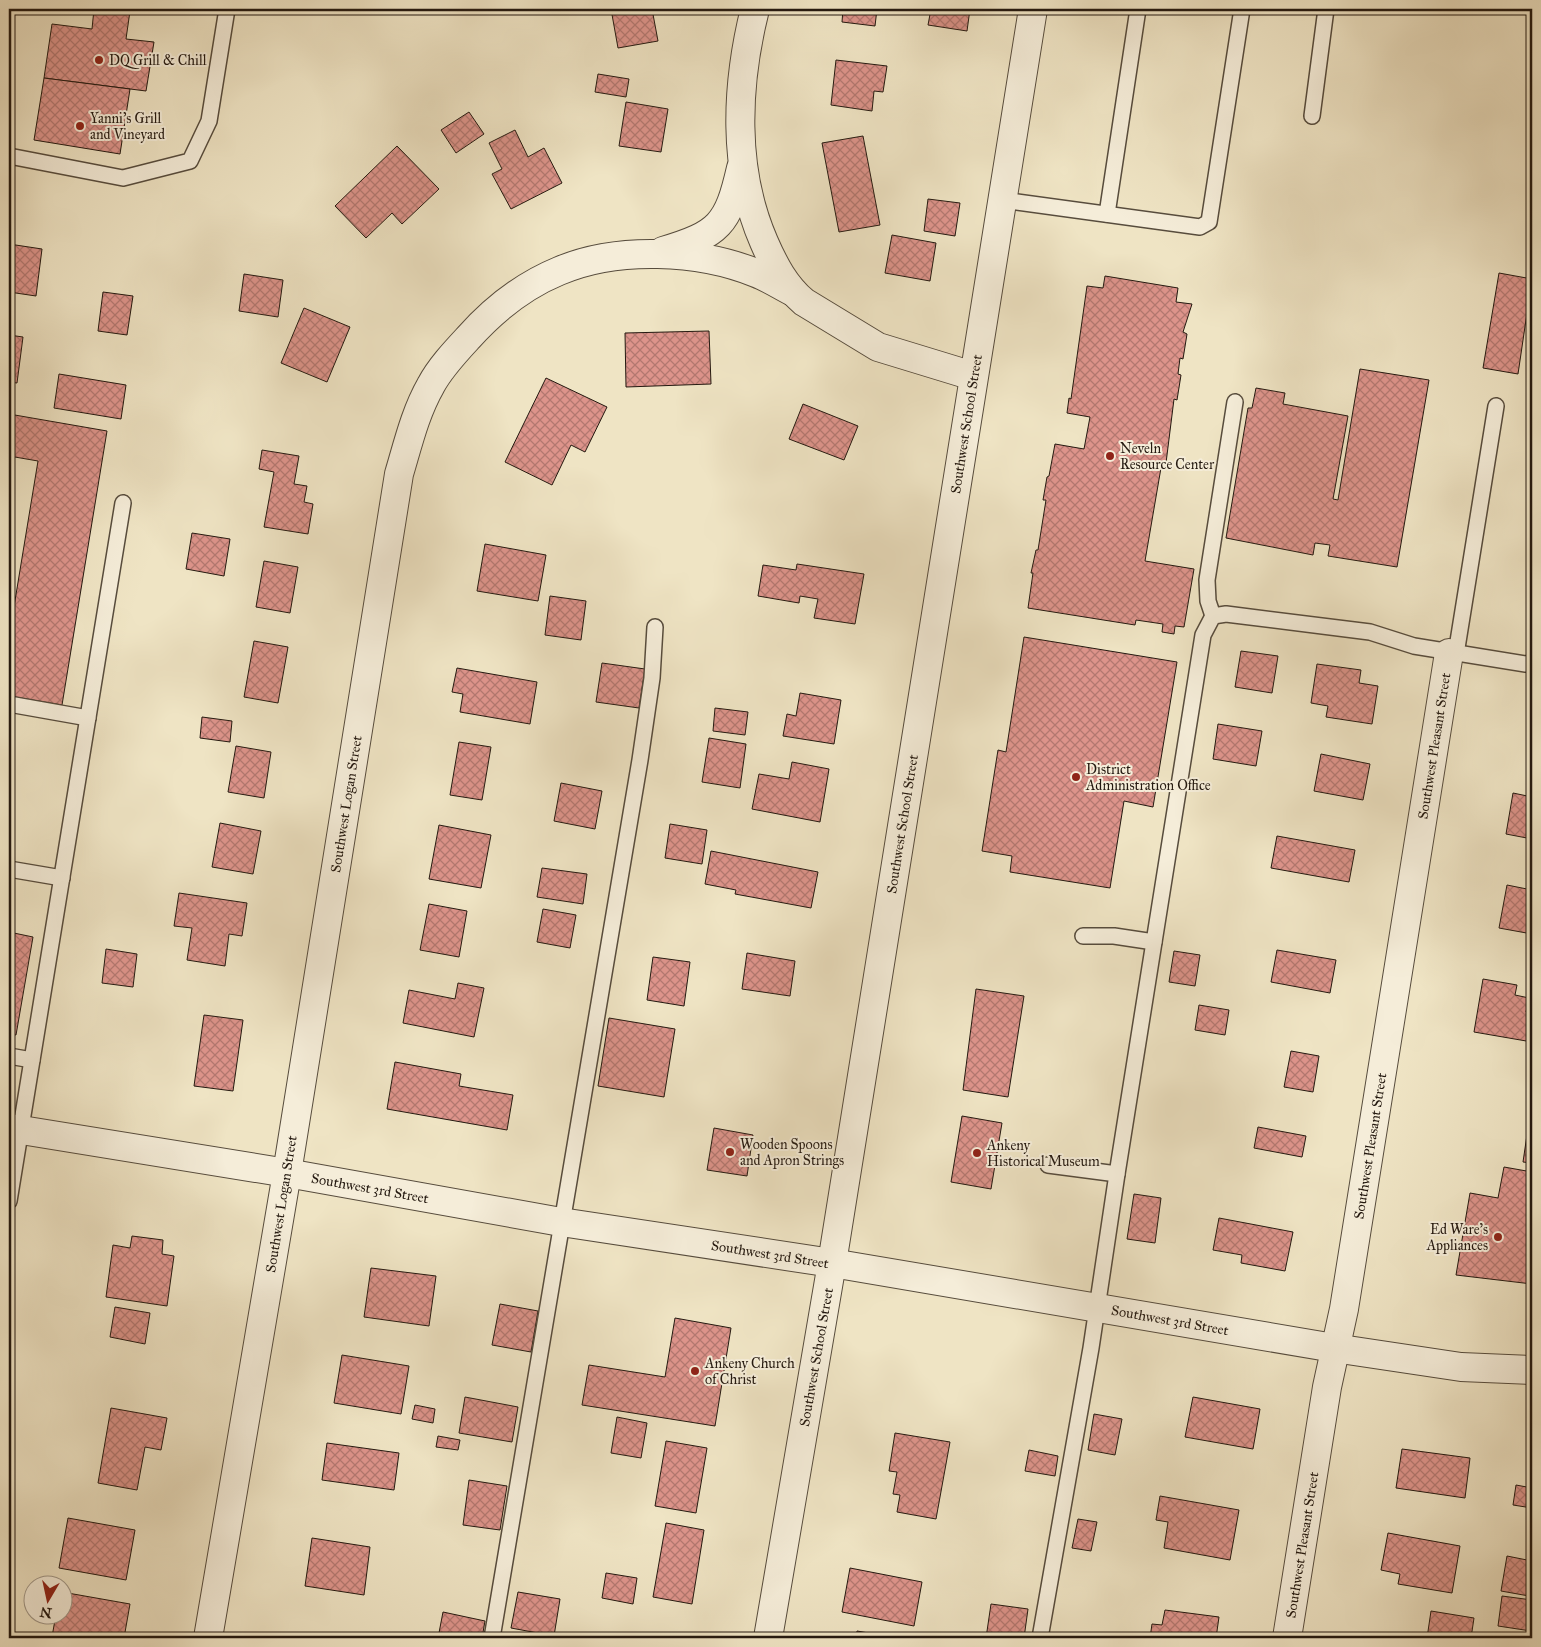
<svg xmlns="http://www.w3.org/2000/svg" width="1541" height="1647" font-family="'IM FELL Great Primer',serif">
  <defs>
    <pattern id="building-cross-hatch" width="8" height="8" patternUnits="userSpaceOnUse" patternTransform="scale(1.25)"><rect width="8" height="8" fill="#dd948b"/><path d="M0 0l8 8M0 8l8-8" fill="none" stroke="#b37870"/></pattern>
  </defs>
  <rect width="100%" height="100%" fill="#efe4c4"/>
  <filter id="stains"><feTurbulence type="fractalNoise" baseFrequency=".004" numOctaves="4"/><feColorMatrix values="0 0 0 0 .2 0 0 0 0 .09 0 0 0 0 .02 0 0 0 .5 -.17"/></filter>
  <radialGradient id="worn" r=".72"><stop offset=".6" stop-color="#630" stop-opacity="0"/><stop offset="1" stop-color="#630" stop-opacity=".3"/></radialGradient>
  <g fill="url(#building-cross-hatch)" stroke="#241910">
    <path d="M94,9l36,2 -4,28 28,3 -8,49 -102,-13 8,-54 40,5z"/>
    <path d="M611,9h41l6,32 -40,7z"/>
    <path d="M843,9h34l-2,17 -33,-4z"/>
    <path d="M931,9h39l-3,22 -39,-6z"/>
    <path d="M836,60l51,6 -4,26 -9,-1 -2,20 -41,-6z"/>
    <path d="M598,74l31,5 -3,18 -31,-5z"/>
    <path d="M44,78l86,11 -10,65 -86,-14z"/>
    <path d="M626,102l42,7 -7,43 -42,-6z"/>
    <path d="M469,112l15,22 -28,19 -15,-23z"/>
    <path d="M515,130l13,27 16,-9 18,35 -51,26 -19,-35 10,-5 -13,-26z"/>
    <path d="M863,136l17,89 -41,7 -17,-89z"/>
    <path d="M397,146l42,43 -37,35 -10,-11 -26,25 -31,-32z"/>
    <path d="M928,199l32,4 -5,33 -31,-5z"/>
    <path d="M892,235l44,8 -6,38 -45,-8z"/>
    <path d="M9,244l33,5 -6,47 -27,-4z"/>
    <path d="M1499,273l33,6 -14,95 -35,-6z"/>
    <path d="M244,274l39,6 -5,37 -39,-6z"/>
    <path d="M1105,276l73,12 -2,14 16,2 -9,28 4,2 -4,25 -3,-1 -2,16 3,1 -4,25 -3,-1 -8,64 -4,-1 -17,99 49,8 -10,58 -9,-1 -1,8 -12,-2 1,-8 -27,-4 -1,5 -107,-17 5,-35h-2l5,-23h2l8,-50h-3l4,-23 2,-1 6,-32 29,5 6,-32 -23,-4 2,-15 2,1 16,-113 16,2z"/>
    <path d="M103,292l30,4 -6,39 -29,-4z"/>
    <path d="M304,308l46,19 -23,55 -46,-19z"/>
    <path d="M709,331l2,53 -85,3 -1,-54z"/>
    <path d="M9,335l14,2 -6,46 -8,-1z"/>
    <path d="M1360,369l69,11 -32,187 -69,-11 2,-11 -15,-2 -2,12 -87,-17 22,-130h4l4,-20 29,5 -2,11 65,12 -15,83 5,1z"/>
    <path d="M59,374l67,11 -5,34 -67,-11z"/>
    <path d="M546,378l61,29 -22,45 -14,-7 -19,40 -47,-23z"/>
    <path d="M803,404l55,22 -14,34 -55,-21z"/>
    <path d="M9,414l98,17 -45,274 -53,-9v-59l29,-176 -29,-5z"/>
    <path d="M262,450l37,6 -5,28 13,2 -3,16 9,2 -5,30 -44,-7 10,-55 -15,-3z"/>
    <path d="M192,533l38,6 -6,37 -38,-7z"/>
    <path d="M485,544l61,11 -8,46 -61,-10z"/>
    <path d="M264,561l34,6 -8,46 -34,-6z"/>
    <path d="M797,564l67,10 -9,50 -41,-6 4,-19 -18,-3 -1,7 -41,-7 5,-31 33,5z"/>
    <path d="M550,596l36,5 -5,39 -36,-5z"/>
    <path d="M1024,637l153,25 -24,145 -29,-6 -14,87 -100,-16 2,-16 -30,-5 16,-101 8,2z"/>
    <path d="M254,641l34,6 -10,56 -34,-6z"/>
    <path d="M1241,651l37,5 -6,37 -37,-6z"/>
    <path d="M602,663l43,6 -6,39 -43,-6z"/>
    <path d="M1317,664l44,6 -2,13 19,3 -6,38 -46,-7 2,-11 -17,-3z"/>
    <path d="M457,668l80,14 -7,42 -70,-12 3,-18 -11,-2z"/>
    <path d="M800,693l41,7 -7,44 -51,-8 4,-22 9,2z"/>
    <path d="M715,708l33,4 -3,23 -32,-4z"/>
    <path d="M202,717l30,4 -2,21 -30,-4z"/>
    <path d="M1218,724l44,7 -6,35 -43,-7z"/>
    <path d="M9,731l5,1 -5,35z"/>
    <path d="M709,738l37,6 -6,44 -38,-6z"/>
    <path d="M459,742l32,5 -9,53 -32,-5z"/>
    <path d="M236,746l35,6 -7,46 -36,-6z"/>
    <path d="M1321,754l49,10 -7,36 -49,-9z"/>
    <path d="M792,762l37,7 -9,53 -68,-13 7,-35 30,5z"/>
    <path d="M561,783l41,8 -7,38 -41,-8z"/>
    <path d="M1513,793l19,4v42l-26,-5z"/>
    <path d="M220,823l41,8 -8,43 -41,-7z"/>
    <path d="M670,824l37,6 -5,34 -37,-6z"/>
    <path d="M439,825l52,10 -10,53 -52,-9z"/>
    <path d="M1277,836l78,14 -6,32 -78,-14z"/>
    <path d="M711,851l107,21 -7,36 -76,-14 1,-4 -31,-6z"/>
    <path d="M542,868l45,6 -4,30 -46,-7z"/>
    <path d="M1507,885l25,5v44l-33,-6z"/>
    <path d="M179,893l68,10 -5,33 -13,-2 -4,32 -38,-6 5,-32 -18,-2z"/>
    <path d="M429,904l38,7 -8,46 -39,-7z"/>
    <path d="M543,909l33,6 -6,33 -33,-6z"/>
    <path d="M9,932l24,5 -17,98 -7,-1z"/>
    <path d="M106,949l31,5 -4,33 -31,-4z"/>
    <path d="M1277,950l59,10 -6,33 -59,-11z"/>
    <path d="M1174,951l26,4 -5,31 -26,-4z"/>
    <path d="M747,953l48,8 -5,35 -48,-7z"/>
    <path d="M653,957l37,5 -6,44 -37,-6z"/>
    <path d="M1483,979l34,6 -2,10 14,3 -3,14 6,1v29l-58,-10z"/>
    <path d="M458,983l26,5 -10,49 -71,-14 6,-33 46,9z"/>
    <path d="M976,989l48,7 -16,101 -45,-7z"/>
    <path d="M1199,1005l30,5 -4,25 -30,-5z"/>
    <path d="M204,1015l39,5 -10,71 -39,-5z"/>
    <path d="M609,1018l66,11 -11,68 -66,-11z"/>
    <path d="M1291,1051l28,5 -6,36 -29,-5z"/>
    <path d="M395,1062l66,12 -2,12 54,9 -6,35 -120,-21z"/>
    <path d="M962,1116l40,7 -11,66 -40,-7z"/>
    <path d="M1258,1127l48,9 -4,21 -48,-9z"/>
    <path d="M714,1128l39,7 -6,41 -40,-6z"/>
    <path d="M1528,1128h4v35l-9,-1z"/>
    <path d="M1504,1167l28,5v112l-76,-9 14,-82 28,5z"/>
    <path d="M1134,1194l27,4 -6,45 -28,-4z"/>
    <path d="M1219,1218l74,14 -8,39 -44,-8 1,-8 -29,-5z"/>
    <path d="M132,1236l31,4 -1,14 12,2 -7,50 -61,-9 7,-52 17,3z"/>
    <path d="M371,1268l65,8 -7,50 -65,-9z"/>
    <path d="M500,1304l38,7 -7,41 -39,-7z"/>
    <path d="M115,1307l35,6 -5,31 -35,-7z"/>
    <path d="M675,1318l56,10 -16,98 -133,-21 7,-40 76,12z"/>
    <path d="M342,1355l67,11 -8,48 -67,-11z"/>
    <path d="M465,1397l53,10 -6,35 -53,-9z"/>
    <path d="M1193,1397l67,12 -7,40 -68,-12z"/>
    <path d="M415,1405l20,4 -2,14 -21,-4z"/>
    <path d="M111,1408l56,10 -6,32 -16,-3 -8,43 -39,-7z"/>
    <path d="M1094,1414l28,5 -7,36 -27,-5z"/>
    <path d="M617,1417l30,6 -6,35 -30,-5z"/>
    <path d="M895,1433l55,9 -14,77 -39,-7 3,-17 -7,-1 4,-22 -8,-1z"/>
    <path d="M438,1436l22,4 -2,10 -22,-3z"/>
    <path d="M666,1441l41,7 -11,65 -41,-7z"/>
    <path d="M327,1443l72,10 -5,37 -72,-10z"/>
    <path d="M1402,1449l68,9 -5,40 -69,-10z"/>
    <path d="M1029,1450l29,6 -3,20 -30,-5z"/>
    <path d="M469,1480l38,6 -7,44 -37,-5z"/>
    <path d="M1516,1485l16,3v20l-19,-3z"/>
    <path d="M1160,1496l79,14 -9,50 -66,-12 4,-26 -12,-2z"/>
    <path d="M68,1518l67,12 -9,50 -67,-12z"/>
    <path d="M1078,1519l19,3 -6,29 -19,-3z"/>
    <path d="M666,1523l38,7 -12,74 -39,-7z"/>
    <path d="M1388,1533l72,13 -8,47 -54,-9 2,-10 -19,-4z"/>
    <path d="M312,1538l58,9 -6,48 -59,-9z"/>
    <path d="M1507,1556l25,5 -3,35 -28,-5z"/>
    <path d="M850,1568l72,14 -8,44 -72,-14z"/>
    <path d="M606,1573l31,5 -4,26 -31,-6z"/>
    <path d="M62,1592l68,12 -6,34 -72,-1 4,-23h6z"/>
    <path d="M518,1592l42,7 -6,37 -43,-8z"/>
    <path d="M1502,1596l30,4 -1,31 -33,-5z"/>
    <path d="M991,1604l37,5 -4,29h-38z"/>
    <path d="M1165,1610l54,7 -3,21h-66l2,-14 10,1z"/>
    <path d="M1431,1611l43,7 -3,20h-44z"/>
    <path d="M443,1612l42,9 -3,17h-44z"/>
    <path d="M857,1631l41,7h-42z"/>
  </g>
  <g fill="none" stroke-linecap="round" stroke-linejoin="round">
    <defs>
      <g id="service">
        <path d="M1312,116l14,-107"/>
        <path d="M9,156l114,22 67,-17 19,-40 18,-112"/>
        <path d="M1002,200l198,27 9,-5 33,-213"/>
        <path d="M1107,214l31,-205"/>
        <path d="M1213,616l-5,-15 -1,-21 28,-178"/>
        <path d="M1456,654l40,-248"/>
        <path d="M9,704l79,14"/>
        <path d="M9,869l53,9"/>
        <path d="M1083,936h31l40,6"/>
        <path d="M9,1056l23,4"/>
        <path d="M1048,1165l69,9"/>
        <path d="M9,1201l114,-698"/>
        <path d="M492,1638l148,-878 12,-82 3,-51"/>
        <path d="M1040,1638l51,-290 26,-174 86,-539 10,-19 13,-2 144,18 44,14 118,19"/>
      </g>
      <g id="minor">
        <path d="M755,9c-19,76 -23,160 9,233 10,23 21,44 40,60l74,45 95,29"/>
        <path d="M663,251c56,-17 65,-26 78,-83"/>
        <path d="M208,1638l79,-465 112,-699c9,-30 16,-61 32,-89 9,-17 24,-33 37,-47 25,-28 57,-53 91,-67 58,-25 140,-21 197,2 13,5 25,13 37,19"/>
        <path d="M768,1638l64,-375 201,-1254"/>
        <path d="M1287,1638l40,-251 17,-78 105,-656"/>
      </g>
      <path id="tertiary" d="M9,1128l278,45 274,49 271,41 502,85 127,19 71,3"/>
    </defs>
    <use href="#service" stroke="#574c3d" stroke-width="18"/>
    <use href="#minor" stroke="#574c3d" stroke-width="30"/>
    <use href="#tertiary" stroke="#574c3d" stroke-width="30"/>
    <use href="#service" stroke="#f5edd9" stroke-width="15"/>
    <use href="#minor" stroke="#f5edd9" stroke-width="28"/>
    <use href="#tertiary" stroke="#f5edd9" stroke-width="28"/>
  </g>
  <g fill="#8f2418" stroke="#f5edd9" stroke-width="2">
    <circle cx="99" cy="60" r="5"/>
    <circle cx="80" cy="126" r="5"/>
    <circle cx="1110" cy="456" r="5"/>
    <circle cx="1076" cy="777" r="5"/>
    <circle cx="730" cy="1152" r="5"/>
    <circle cx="977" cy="1153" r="5"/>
    <circle cx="1498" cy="1237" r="5"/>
    <circle cx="695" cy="1371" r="5"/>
  </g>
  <g text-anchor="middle" stroke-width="4" stroke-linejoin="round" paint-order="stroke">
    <g font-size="14" fill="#241910" stroke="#f5edd9" text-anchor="start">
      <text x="109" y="65">DQ Grill &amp; Chill</text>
      <text x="90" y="123">Yanni's Grill<tspan x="90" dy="16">and Vineyard</tspan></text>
      <text x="1120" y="453">Neveln<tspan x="1120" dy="16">Resource Center</tspan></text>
      <text x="1086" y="774">District<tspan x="1086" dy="16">Administration Office</tspan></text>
      <text x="740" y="1149">Wooden Spoons<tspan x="740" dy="16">and Apron Strings</tspan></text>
      <text x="987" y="1150">Ankeny<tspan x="987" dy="16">Historical Museum</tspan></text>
      <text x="1488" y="1234" text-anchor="end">Ed Ware's<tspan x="1488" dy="16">Appliances</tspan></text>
      <text x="705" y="1368">Ankeny Church<tspan x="705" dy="16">of Christ</tspan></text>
    </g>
    <g font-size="14" fill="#241910" stroke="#f5edd9">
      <text transform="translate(966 424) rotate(-81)" y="5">Southwest School Street</text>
      <text transform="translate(1434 746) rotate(-81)" y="5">Southwest Pleasant Street</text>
      <text transform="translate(346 804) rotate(-81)" y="5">Southwest Logan Street</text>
      <text transform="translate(902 824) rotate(-81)" y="5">Southwest School Street</text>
      <text transform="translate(1370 1146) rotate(-81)" y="5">Southwest Pleasant Street</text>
      <text transform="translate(370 1188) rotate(10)" y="5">Southwest 3rd Street</text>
      <text transform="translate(281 1204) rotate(-81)" y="5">Southwest Logan Street</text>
      <text transform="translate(770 1254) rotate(9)" y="5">Southwest 3rd Street</text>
      <text transform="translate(1170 1320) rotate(10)" y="5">Southwest 3rd Street</text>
      <text transform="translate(816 1357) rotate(-80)" y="5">Southwest School Street</text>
      <text transform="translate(1302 1545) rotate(-81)" y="5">Southwest Pleasant Street</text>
    </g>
  </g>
  <rect width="1541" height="1647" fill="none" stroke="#efe4c4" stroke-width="30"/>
  <rect x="10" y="10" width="1521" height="1627" fill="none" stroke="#241910" stroke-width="2.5"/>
  <rect x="15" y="15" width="1511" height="1617" fill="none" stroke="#241910"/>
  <g transform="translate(48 1600) rotate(189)"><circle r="24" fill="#f5edd9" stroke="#a19889"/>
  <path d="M0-4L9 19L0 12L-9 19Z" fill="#8f2418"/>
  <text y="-8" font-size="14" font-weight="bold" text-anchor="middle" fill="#241910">N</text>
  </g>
  <rect width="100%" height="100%" filter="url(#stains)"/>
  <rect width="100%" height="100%" fill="url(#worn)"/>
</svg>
